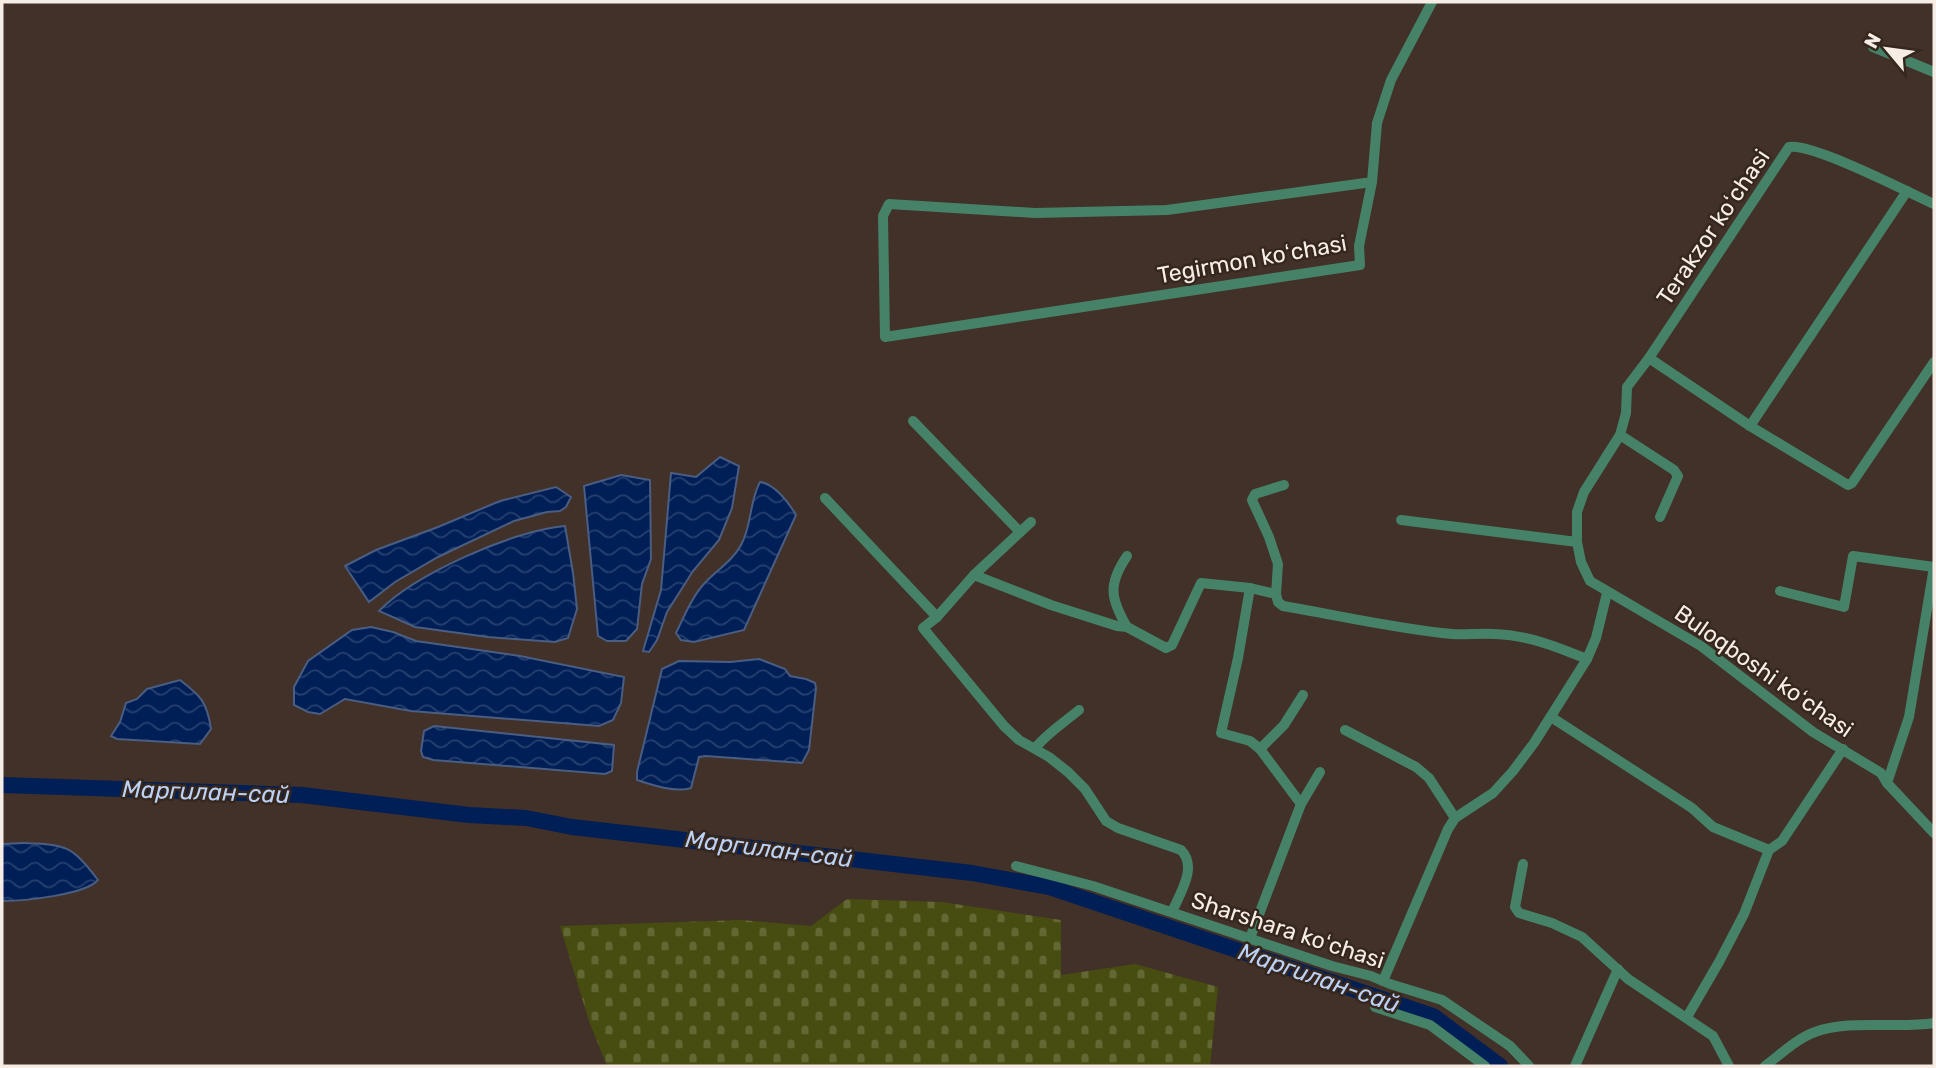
<svg xmlns="http://www.w3.org/2000/svg" width="1936" height="1068" font-family="Rubik,sans-serif">
  <defs>
    <pattern id="cemetery-stones" width="16" height="16" patternUnits="userSpaceOnUse" patternTransform="scale(1.75)"><rect width="16" height="16" fill="#474d10"/><path d="M2 7V4a2 2 0 0 1 4 0v3zM10 15v-3a2 2 0 0 1 4 0v3z" fill="#626733"/></pattern>
    <pattern id="water-waves" width="16" height="10" patternUnits="userSpaceOnUse" patternTransform="scale(1.75)"><rect width="16" height="10" fill="#001f57"/><path d="M0 5q4-4 8 0t8 0" fill="none" stroke="#26406f"/></pattern>
  </defs>
  <rect width="100%" height="100%" fill="#413128"/>
  <path fill="url(#cemetery-stones)" d="M847,899l95,3 119,18v55l74,-11 83,23 -8,79h-603l-18,-45 -29,-95 181,-6 70,6z"/>
  <g fill="url(#water-waves)" stroke="#4a5d82" stroke-width="2">
    <path d="M720,457l19,9 -7,42 -13,32 -26,31 -26,41 -10,28 -8,12 -6,-1 18,-61 10,-117 25,4z"/>
    <path d="M621,475l29,5 1,79 -9,25 -5,45 -11,12h-19l-9,-5 -14,-150z"/>
    <path d="M760,482c15,2 29,21 36,33l-52,115 -50,12 -13,-2 -5,-7c8,-16 15,-35 27,-48 12,-14 29,-23 38,-40 11,-19 8,-43 19,-63z"/>
    <path d="M556,487l15,10 -5,10 -6,4 -13,1 -33,9 -76,36 -43,25 -26,20 -24,-36 31,-16 62,-23 62,-26z"/>
    <path d="M565,526l8,47 4,36 -9,29 -13,4 -67,-5 -73,-10 -36,-16c36,-37 135,-81 186,-85z"/>
    <path d="M371,627l22,5 23,9 104,15 104,21 -3,26 -8,17 -14,6 -188,-15 -66,-12 -25,15 -12,-2 -14,-7v-18l14,-26 44,-31z"/>
    <path d="M759,659l26,10 5,7 16,3 9,4 1,5 -7,62 -7,13 -96,-7 -7,1 -8,31c-15,5 -39,-3 -54,-8v-8l25,-103 17,-8 51,1z"/>
    <path d="M180,680c21,16 27,22 31,49l-11,15 -83,-5 -6,-3 9,-14 6,-19 11,-4 10,-10z"/>
    <path d="M434,726l180,19 -2,26 -7,3 -172,-14 -10,-3 -2,-6 3,-20z"/>
    <path d="M24,843c43,2 47,2 74,37 -13,15 -75,21 -96,21v-57z"/>
  </g>
  <g fill="none" stroke-linecap="round" stroke-linejoin="round">
    <path stroke="#001f57" stroke-width="16" d="M2,785l300,10 167,20 57,3 46,9 400,46 77,14 384,129 67,50"/>
    <g stroke="#468268" stroke-width="10">
      <path d="M1873,47l61,25"/>
      <path d="M1372,182l-205,28 -132,3 -146,-9 -6,12 2,121 475,-72 -1,-19 13,-64 5,-59 14,-43 41,-78"/>
      <path d="M1934,204c-26,-12 -121,-61 -145,-57l-140,211 -22,29 -1,26 -6,22 -36,57 -7,20v30l4,20 9,19 111,65 112,86 68,41 6,10 47,50"/>
      <path d="M1649,358l101,68 98,59 4,-2 82,-121"/>
      <path d="M913,421l107,111"/>
      <path d="M1750,426l157,-235"/>
      <path d="M1620,435l54,35 4,6 -18,41"/>
      <path d="M825,498l112,119"/>
      <path d="M1401,520l176,22"/>
      <path d="M1031,522l-57,53 -37,42 -14,11 81,98 15,14 30,17 19,15 17,17 21,32 12,7 63,22c17,17 -1,43 -9,62"/>
      <path d="M974,575l77,30 66,21 10,1 39,21 6,-3 29,-62 49,5 26,6 2,8 5,4c54,9 114,23 169,28 14,1 28,-1 43,0 33,1 62,13 92,25"/>
      <path d="M1250,588l-12,70 -17,75 29,8 10,8 41,55"/>
      <path d="M1780,591l64,16 9,-51 81,11"/>
      <path d="M1276,594l2,-30 -9,-27 -17,-37 3,-6 29,-9"/>
      <path d="M1127,627c-17,-29 -19,-43 0,-71"/>
      <path d="M1551,717l141,91 21,19 56,23"/>
      <path d="M1345,730l71,37 13,11 26,40"/>
      <path d="M1035,748c15,-17 27,-24 44,-38"/>
      <path d="M1260,749l24,-24 19,-30"/>
      <path d="M1887,783l22,-66 25,-150"/>
      <path d="M1523,864l-8,43 4,6 33,10 30,14 46,42 85,57 16,30"/>
      <path d="M1016,866l77,20 239,80 39,10 19,8 52,16 68,46 19,20"/>
      <path d="M1250,938l51,-134 19,-32"/>
      <path d="M1383,981l65,-152 7,-11 38,-25 20,-22 21,-28 53,-84 9,-21 11,-45"/>
      <path d="M1375,1007l55,18 55,41"/>
      <path d="M1687,1017l32,-55 25,-48 25,-64 13,-9 61,-92"/>
      <path d="M1575,1066l43,-97"/>
      <path d="M1765,1066c15,-11 31,-27 50,-34 34,-13 82,-3 119,-9"/>
    </g>
  </g>
  <g text-anchor="middle" stroke-width="5" stroke-linejoin="round" paint-order="stroke">
    <g font-size="23" fill="#f7ede7" stroke="#36271e">
      <text transform="translate(1713 227) rotate(-56)" y="8">Terakzor koʻchasi</text>
      <text transform="translate(1252 259) rotate(-10)" y="8">Tegirmon koʻchasi</text>
      <text transform="translate(1764 671) rotate(35)" y="8">Buloqboshi koʻchasi</text>
      <text transform="translate(1288 930) rotate(18)" y="8">Sharshara koʻchasi</text>
    </g>
    <g font-size="24" font-style="italic" fill="#bbd1f5" stroke="#36271e">
      <text transform="translate(206 792) rotate(2)" y="8">Маргилан-сай</text>
      <text transform="translate(769 849) rotate(7)" y="8">Маргилан-сай</text>
      <text transform="translate(1319 978) rotate(19)" y="8">Маргилан-сай</text>
    </g>
  </g>
  <rect width="1936" height="1068" fill="none" stroke="#f7ede7" stroke-width="7"/>
  <g transform="translate(1887 49) rotate(299)" stroke="#36271e" stroke-width="5" paint-order="stroke">
  <path d="M0-5L12 26L0 18L-12 26Z" fill="#f7ede7"/>
  <text y="-10" font-size="19" font-weight="bold" text-anchor="middle" fill="#f7ede7">N</text>
  </g>
</svg>
